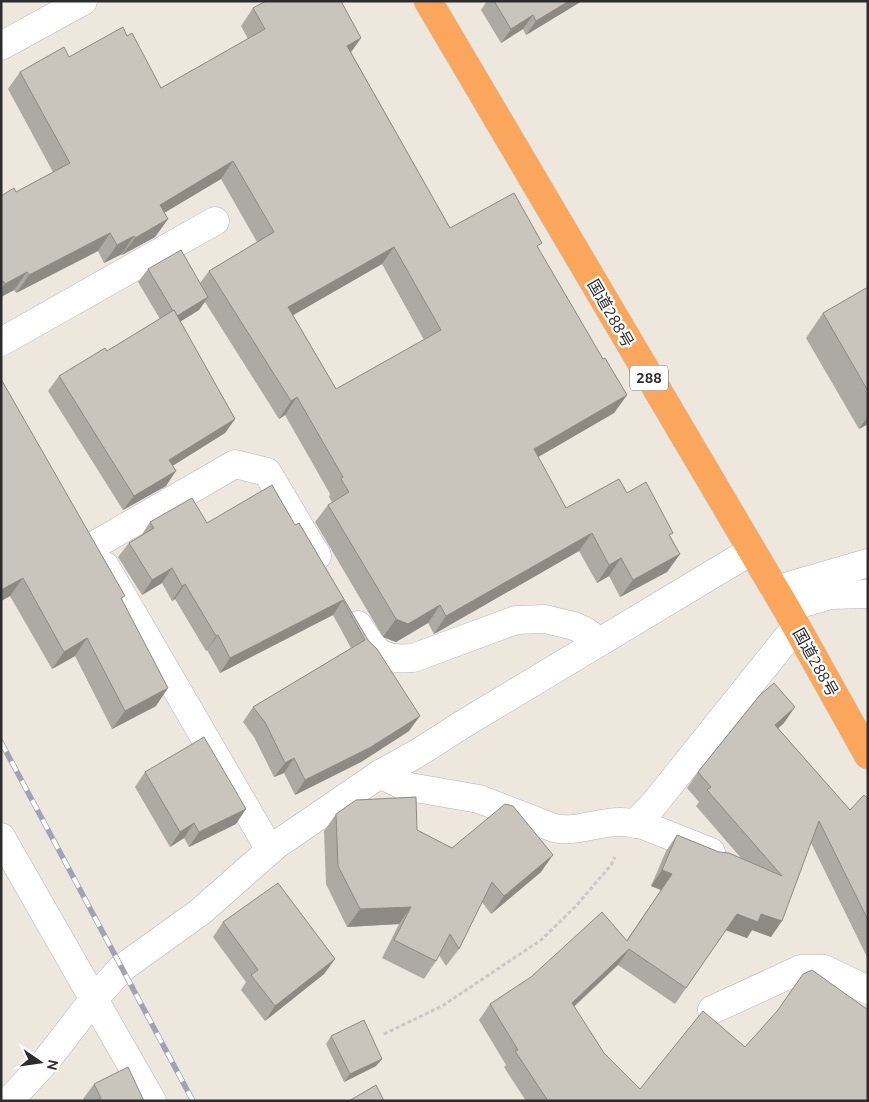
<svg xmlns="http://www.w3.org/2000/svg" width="869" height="1102" font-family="Ubuntu,'Noto Sans JP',sans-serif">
  <rect width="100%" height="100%" fill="#ede7de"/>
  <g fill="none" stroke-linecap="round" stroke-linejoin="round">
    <defs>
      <g id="minor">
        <path d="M1,46l82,-45"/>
        <path d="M1,342l214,-121"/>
        <path d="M93,546l142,-82 32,8 50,84"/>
        <path d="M105,566l165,284"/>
        <path d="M775,590l93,-27"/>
        <path d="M786,608l44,-13 38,-1"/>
        <path d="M358,625c16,26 22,36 55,33l103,-38 29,-1 29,7 11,5 15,11"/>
        <path d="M380,774l24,12 75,13 75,29c23,5 45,-7 68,-6 7,0 14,2 21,3l68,27"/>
        <path d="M635,824l19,-20 142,-177"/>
        <path d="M1,837l151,264"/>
        <path d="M712,1010l89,-41h23l44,21"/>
        <path d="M9,1101l37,-40 47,-61 29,-32 78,-56 76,-67 104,-71 38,-21 42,-27 291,-175"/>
      </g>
      <path id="highway" d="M428,1l358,607 82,147"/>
    </defs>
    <use href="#minor" stroke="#b2b4bf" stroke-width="29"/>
    <use href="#highway" stroke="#c8c8c8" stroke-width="29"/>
    <path stroke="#c8c8c8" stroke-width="3" stroke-dasharray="4 2.5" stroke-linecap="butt" d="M384,1034l58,-28 99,-66 35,-34 35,-41 4,-8"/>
    <use href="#minor" stroke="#fff" stroke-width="28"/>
    <use href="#highway" stroke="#faa75d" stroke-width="28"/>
    <defs>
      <path id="rail" d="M1,742l192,359"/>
    </defs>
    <use href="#rail" stroke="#a1a3b5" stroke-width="5.5"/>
    <use href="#rail" stroke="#fff" stroke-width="4" stroke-dasharray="11" stroke-linecap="butt"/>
  </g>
  <g fill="#ada9a3" fill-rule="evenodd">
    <path d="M487,1h95l-56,34 -3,-6 -22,14 -20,-33z"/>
    <path d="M253,8l108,30 -10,14 99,176 88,21 65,110 24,36 -13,18 -76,44 28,51 61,-15 44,44 9,17 -13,18 -47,25 -11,-21 -12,7 -18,-32 -145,83 -6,-11 -32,19 -13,-5 -68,-115 13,-17 4,-3 -3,-5 1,-3 -45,-79 -6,4 -74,-117 -6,8 -19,11 55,98 -10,14 -53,33 -6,20 -43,24 -75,-119 11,-15 48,-25 53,-32 -22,-37 10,-13 52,14 9,-12 48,-29 -36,-63 -57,34 4,6 -13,18 -33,18v-1l-18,9 -6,-12 -82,42 -2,-3 -13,7v-101l15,-4 37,-20 -45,-83 12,-17 49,-15 58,-21 34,52 87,-49 -7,-13zM382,264l42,76 -88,49 -43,-74z"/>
    <path d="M868,287v137l-9,5 -53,-91 17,-25z"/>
    <path d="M1,379l121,220 34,107 -44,23 -37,-73 -23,13 -42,-73 -9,5z"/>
    <path d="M150,522l145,3 4,-2 69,117 41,91 -48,31 -66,33 -11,-22 -10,4 -20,-40 -11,-15 10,-15 98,-59 -18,-33 -113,58 -13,-23 -1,1 -31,-52 -3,2 -10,-18 -20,12 -24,-38 11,-14 12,-7z"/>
    <path d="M784,723l-6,5 72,82 18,-11v160l-57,-116 -40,94 -19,-7 -5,8 -21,-8 -51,74 -57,-39 -44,42 30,46 36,36 105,-42 123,54h-342l-22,-34 2,-2 -27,-45 11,-16 136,-63 35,-51 -10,-4 15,-35 11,-16 42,17 22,6 -45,-52 3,-4 -12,-14 11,-16z"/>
    <path d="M145,772l91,52 -47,23 -5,-9 -14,9 -35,-60z"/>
    <path d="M336,814l81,16 35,18 89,24 -50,42 -9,-12 -23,47 -13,17 -7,-11 -3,6 -12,18 -42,-21 17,-34 -52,3 -21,-43 -2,-53z"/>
    <path d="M223,922l112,37 -11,15 -59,47 -24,-31 5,-8 -33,-45z"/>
    <path d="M331,1036l51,23 -6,7 -32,16 -18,-38z"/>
    <path d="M94,1084l50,17h-60l-1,-2z"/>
  </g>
  <g fill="#8d8a84">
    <path d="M569,1h13l-56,34 10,-14z"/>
    <path d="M533,15l-10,14 -22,14 10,-14z"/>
    <path d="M361,38l-12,17 -2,-9z"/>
    <path d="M233,161l-12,18 -74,44 13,-18z"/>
    <path d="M168,219l-13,18 -33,18 13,-17z"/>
    <path d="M110,233l-12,18 -82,42 13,-18z"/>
    <path d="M134,236l-12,18 -18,9 13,-18z"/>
    <path d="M394,247l-12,17 -106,61 12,-18z"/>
    <path d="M27,272l-13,18 -13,7v-8l4,-5z"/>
    <path d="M208,297l-9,13 -32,20 9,-14z"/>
    <path d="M627,395l-13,18 -93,54 13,-18z"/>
    <path d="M297,397l-12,18 -6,4 12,-18z"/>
    <path d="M868,416v8l-9,5z"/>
    <path d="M235,419l-10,14 -67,42 11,-15z"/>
    <path d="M176,471l-10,15 -43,24 11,-14z"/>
    <path d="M592,533l-13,18 -145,83 12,-18z"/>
    <path d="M680,554l-13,18 -47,25 13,-17z"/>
    <path d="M621,558l-12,18 -12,7 12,-18z"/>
    <path d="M172,568l-10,15 -20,12 10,-15z"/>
    <path d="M23,578l-13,18 -9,5v-11z"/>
    <path d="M185,584l-10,15 -3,2 10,-15z"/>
    <path d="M343,600l-10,15 -113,58 10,-15z"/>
    <path d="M440,605l-12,18 -32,19 -13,-5 13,-18z"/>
    <path d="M218,635l-11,15 -1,1 10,-15z"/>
    <path d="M87,638l-12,18 -23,13 12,-17z"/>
    <path d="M168,688l-12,18 -44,23 13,-18z"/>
    <path d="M795,707l-11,16 -20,18 11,-16z"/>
    <path d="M420,716l-11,15 -48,31 -66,33 10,-15z"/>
    <path d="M294,758l-10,15 -10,4 11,-14z"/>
    <path d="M246,809l-10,15 -47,23 10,-15z"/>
    <path d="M194,823l-10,15 -14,9 10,-15z"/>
    <path d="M553,855l-12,17 -50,42 13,-18z"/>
    <path d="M662,870l10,4 -11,16 -10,-4z"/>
    <path d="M411,907l-12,17 -52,3 13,-18z"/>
    <path d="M737,914h24l21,7 -11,16 -19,-7 -5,8 -22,-8z"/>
    <path d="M629,949l-11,16 -58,54 12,-16z"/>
    <path d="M335,959l-11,15 -59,47 10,-15z"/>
    <path d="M382,1059l-6,7 -32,16 6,-8z"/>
  </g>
  <g fill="#c9c5bd" stroke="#8d8a84" fill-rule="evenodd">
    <path d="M266,1h75l20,37 -14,8 103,182 64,-35 28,50 -5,3 66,113 2,-1 22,37 -93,54 32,59 53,-29 8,14 19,-11 27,51 -4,2 11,19 -47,26 -12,-22 -12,7 -17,-32 -146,83 -6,-11 -32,19 -12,-5 -68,-114 21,-13 -8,-13 2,-2 -46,-80 -6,4 -82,-130 65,-39 -41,-71 -73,44 8,14 -33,19 -1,-2 -17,9 -7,-12 -81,42 -2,-3 -22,12 -2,-3 -2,2v-87l13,-8 2,4 54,-29 -50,-91 44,-25 5,10 54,-30 4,9 5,-3 29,55 104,-59 -12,-21zM394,247l47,83 -105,59 -48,-82z"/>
    <path d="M494,1h75l-33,20 -3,-6 -22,14z"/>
    <path d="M181,250l27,47 -31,19 -3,-6 -1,1 -25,-42z"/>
    <path d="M868,287v104l-45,-78z"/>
    <path d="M174,310l61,109 -66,41 7,11 -42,25 -75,-120 46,-28 2,3z"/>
    <path d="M1,379l124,217 -4,2 47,90 -43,23 -38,-73 -23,14 -41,-74 -22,12z"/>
    <path d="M272,485l23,40 4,-2 69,117 9,9 43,67 -49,31 -66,33 -11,-22 -9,5 -20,-41 -12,-15 112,-67 -22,-40 -113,58 -12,-23 -2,1 -31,-52 -3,2 -10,-18 -20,12 -23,-37 25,-15 -4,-6 42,-24 15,25z"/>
    <path d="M774,683l21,24 -20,18 75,85 14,-15 4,4v121l-49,-99 -37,100 -21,-7 -3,8 -21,-8 -51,74 -57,-39 -57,54 32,50 36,36 63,-78 42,36 33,-37 25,-36 9,-4 56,40v91h-320l-33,-50 3,-1 -28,-46 41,-27 71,-65 25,29 45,-67 -10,-4 15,-35 42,17 10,1 53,23 -75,-86 4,-3 -13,-15 62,-77z"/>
    <path d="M204,737l42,72 -47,23 -5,-9 -14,9 -35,-60z"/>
    <path d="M416,797l1,33 35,18 53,-44 8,2 40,49 -49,41 -12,-14 -33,67 -9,-15 -14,27 -42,-21 17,-33 -51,2 -22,-43 -2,-52 20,-14z"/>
    <path d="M278,883l57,76 -60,47 -24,-31 7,-5 -35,-48z"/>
    <path d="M364,1020l18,39 -32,15 -19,-38z"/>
    <path d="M128,1067l16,34h-48l5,-3 -7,-14z"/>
    <path d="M376,1085l8,16h-35z"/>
  </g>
  <g text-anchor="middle" stroke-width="4.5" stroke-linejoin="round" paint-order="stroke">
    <rect fill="#fff" stroke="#6b6b6b" stroke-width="1" x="630" y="365.5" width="38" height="25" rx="4"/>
    <g font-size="15" font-weight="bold" fill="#2c2c2c">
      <text x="649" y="383">288</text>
    </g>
    <g font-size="16" fill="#2c2c2c" stroke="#fff">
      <text transform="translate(611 313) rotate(60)" y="6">国道288号</text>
      <text transform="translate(816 662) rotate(61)" y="6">国道288号</text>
    </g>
  </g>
  <rect width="869" height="1102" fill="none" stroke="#2c2c2c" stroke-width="5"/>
  <g transform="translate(40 1062) rotate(103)" stroke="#ffffff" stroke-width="4" paint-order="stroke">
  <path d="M0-4L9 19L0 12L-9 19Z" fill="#2c2c2c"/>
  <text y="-8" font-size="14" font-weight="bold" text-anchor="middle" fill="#2c2c2c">N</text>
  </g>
</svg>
